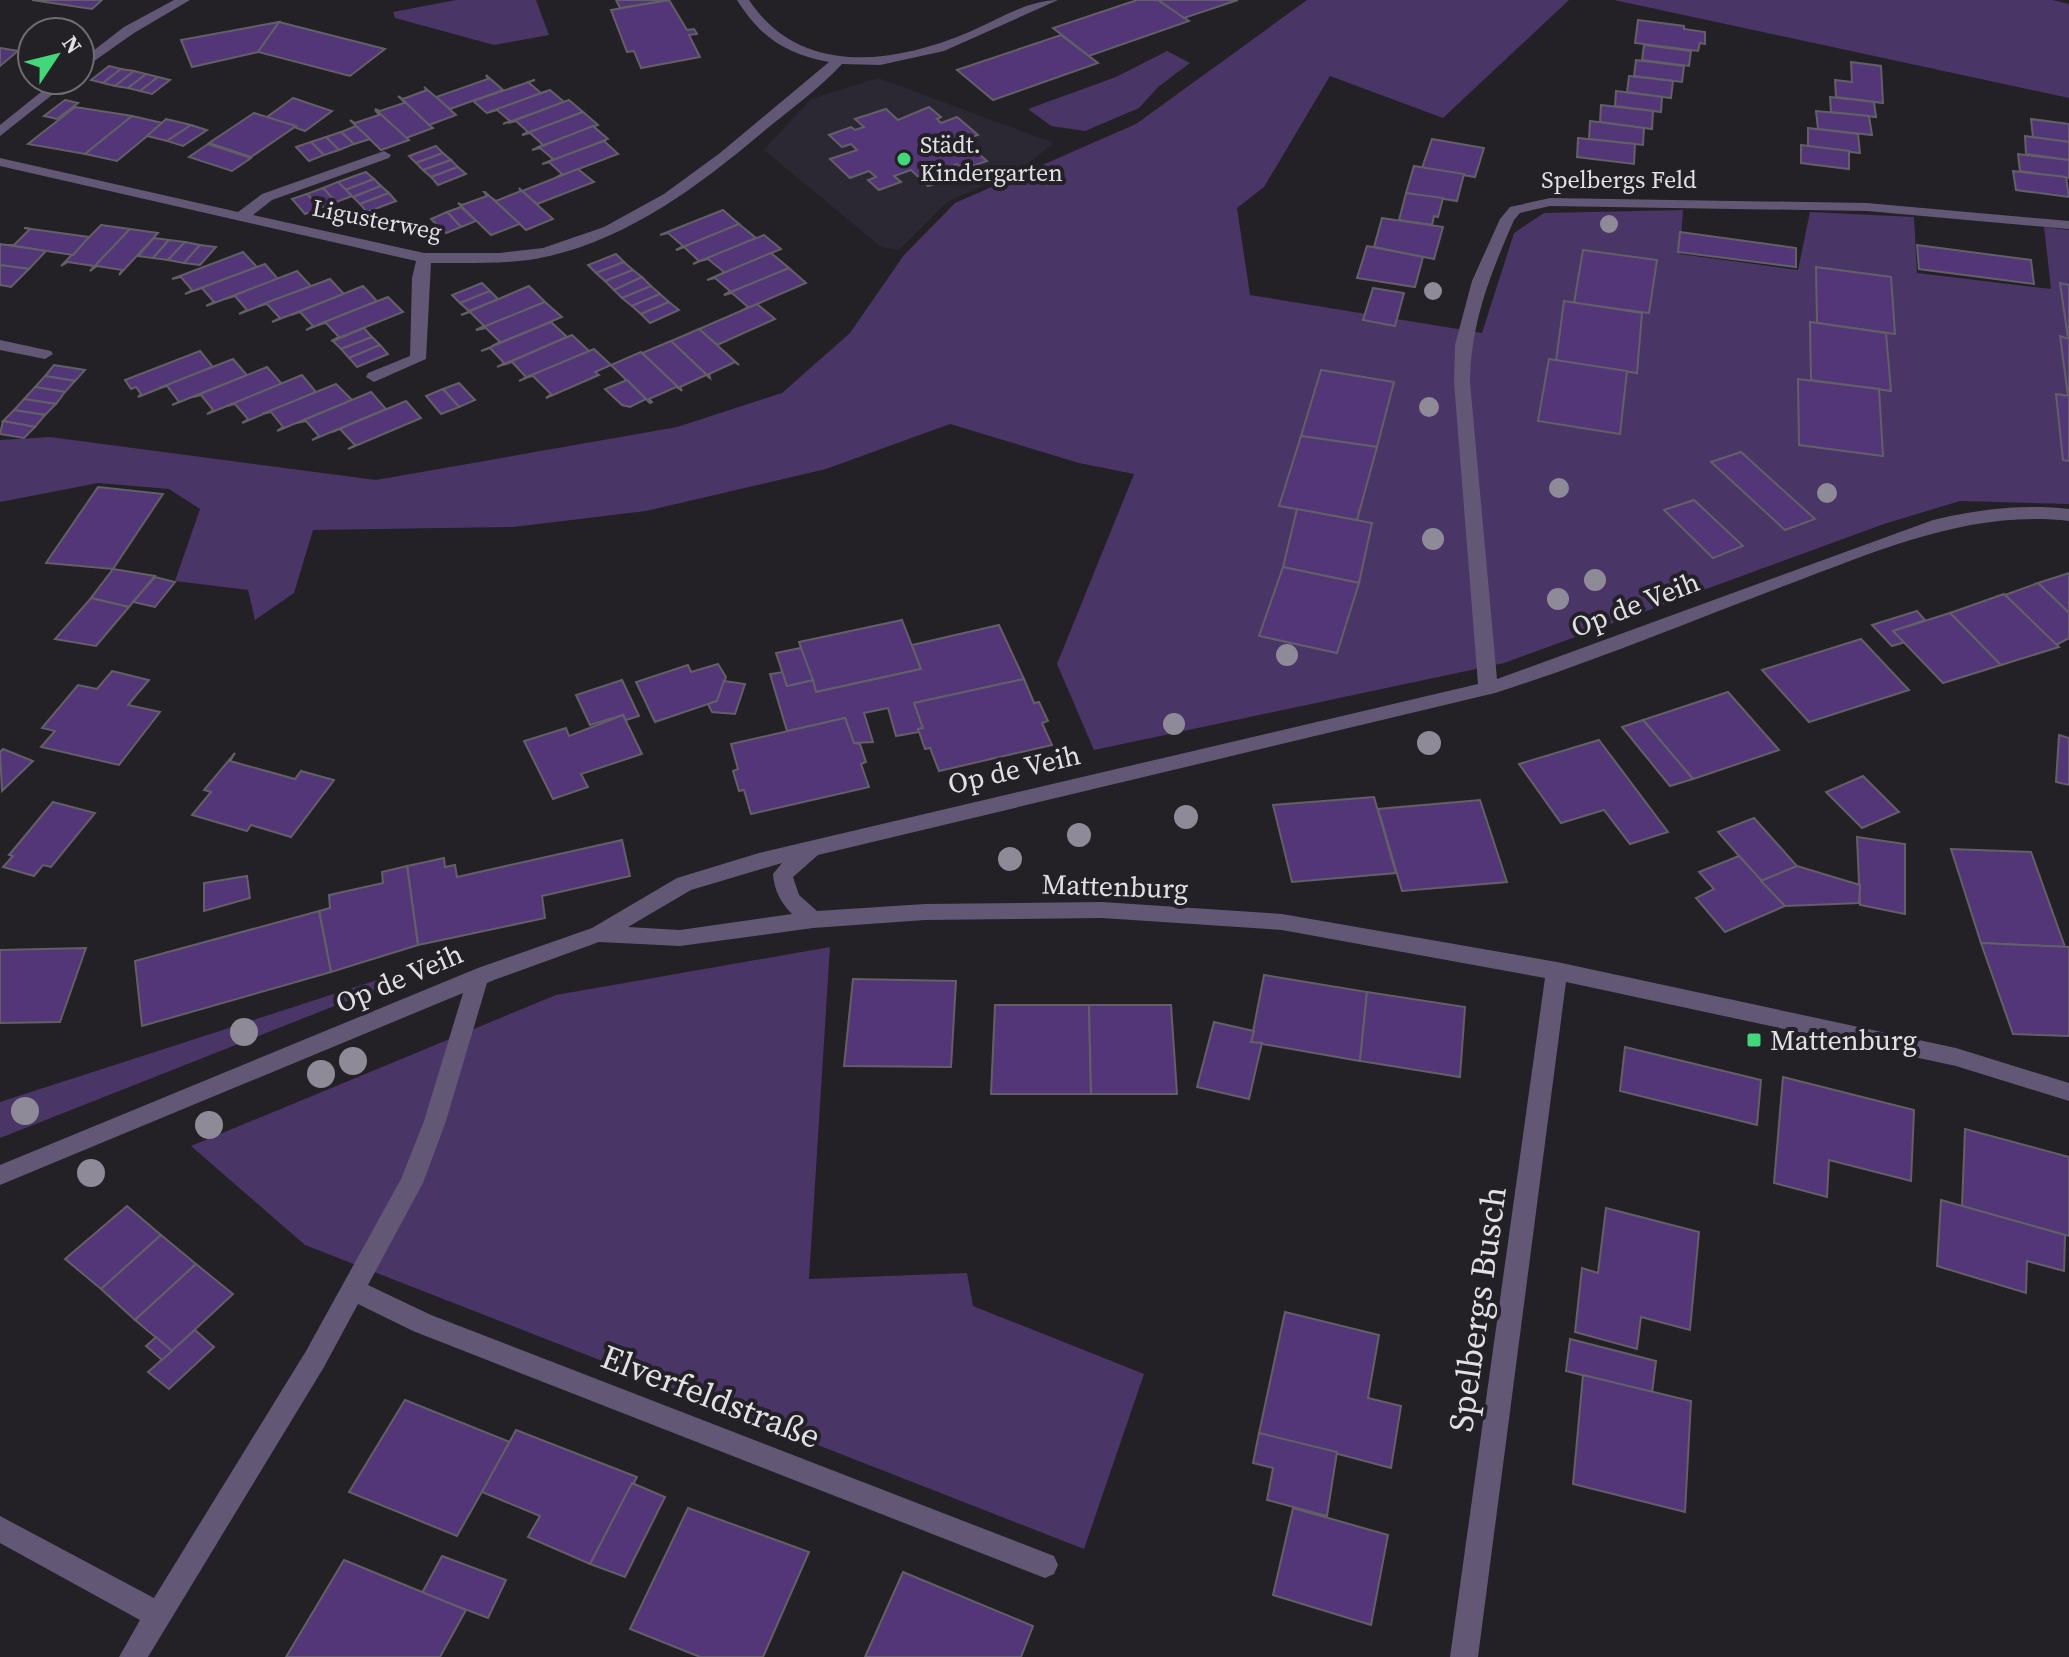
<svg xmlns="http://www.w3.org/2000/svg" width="2069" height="1657" font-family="'Source Serif 4',serif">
  <rect width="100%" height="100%" fill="#232126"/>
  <path fill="#2c2833" d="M878,78l176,65 -33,26 -74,33 -48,48 -18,-3 -117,-97 47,-51z"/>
  <g fill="#493566">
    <path d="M456,0h80l13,35 -55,10 -99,-27 -2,-6z"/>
    <path d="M1307,0h262l-126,118 -113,-42 -66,111 -27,21 13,87 232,38 32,-100 30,-20 139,-3 -3,44 118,16 12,-58 104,5 3,56 134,16 -7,-62 25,3v274l-109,-3 -76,23 -380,139 -410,87 -37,-86 77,-190 -55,-11 -129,-39 -124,45 -180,42 -133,16 -200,3 -19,63 -39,27 -7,-30 -73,-9 25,-72 -31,-20 -71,-6 -98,19v-62l50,-3 326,43 301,-53 105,-34 68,-60 54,-78 51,-52 181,-79z"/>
    <path d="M1614,0h438l17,4v94z"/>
    <path d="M1167,51l23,12 -32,24 -19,21 -54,23 -34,-5 -23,-17 88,-32z"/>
    <path d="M830,947l-21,332 158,-6 6,33 171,68 -60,175 -779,-304 -114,-99 365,-151z"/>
    <path d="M377,980l4,2 -1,6 -380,150v-36z"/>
  </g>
  <g fill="#533678" stroke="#626066" stroke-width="2">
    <path d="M32,0h70l-10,9z"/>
    <path d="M616,0h54l-50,8z"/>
    <path d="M669,0l18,30 7,-1 3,5 -8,1 11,22 -59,11 -7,-17 -7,1 -16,-42z"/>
    <path d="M1137,0h21l31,21 -100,35 -36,-28z"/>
    <path d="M1158,0h80l-54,18z"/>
    <path d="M1638,20l46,6v3l21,3v12l-5,-1 -2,8 -63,-8z"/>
    <path d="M279,22l-21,30 -66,15 -11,-27z"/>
    <path d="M279,22l106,27 -35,27 -92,-24z"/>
    <path d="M1061,35l37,28 -105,37 -36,-30z"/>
    <path d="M1644,45l47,6 -2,15 -47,-6z"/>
    <path d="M0,48l18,3 -18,15z"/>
    <path d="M1636,60l48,6 -2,16 -48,-6z"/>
    <path d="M1851,62l30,4 2,37 -47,-6 -1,-17 17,2z"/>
    <path d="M109,66l12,3 -18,14 -12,-3z"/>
    <path d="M121,69l13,2 -19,15 -12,-3z"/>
    <path d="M134,71l12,3 -18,14 -13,-2z"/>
    <path d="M146,74l12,3 -18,14 -12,-3z"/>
    <path d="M486,75l17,15 -53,19 -14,-12 52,-18z"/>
    <path d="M1629,76l44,5 -2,17 -44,-6z"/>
    <path d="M158,77l12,3 -18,14 -12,-3z"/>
    <path d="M535,80l-7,2 13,11 7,-2 -61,22 -14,-12z"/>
    <path d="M424,87l12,10 20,18 -27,10 -31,-29 5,3 24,-9z"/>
    <path d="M550,90l14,12 -61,22 7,-3 -13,-11 -8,2z"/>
    <path d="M1616,91l46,6 -1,15 -46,-6z"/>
    <path d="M1830,97l44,5 2,15 -45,-5z"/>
    <path d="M293,98l39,13 -27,20 -38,-14z"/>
    <path d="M402,99l27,26 4,3 -27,10 -31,-29 5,2 24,-8z"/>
    <path d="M65,100l13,3 -21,16 -13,-3z"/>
    <path d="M569,100l14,12 -61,23 6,-3 -12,-11 -8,2z"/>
    <path d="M1601,105l52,6 -1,18 -52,-7z"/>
    <path d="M75,107l57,9 -47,38 -57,-10z"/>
    <path d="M929,107l12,10 -4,2 4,4 16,-6 21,18 -26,9 6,6 12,-4 17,15 -24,8 -6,-5 -9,3 10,9 -30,10 -17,-16 -17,6 7,6 -22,8 -11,-10 8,-3 -7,-6 -19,7 -20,-19 27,-9 -6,-6 -9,3 -13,-12 22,-8 4,3 9,-3 -9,-8 31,-10 12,11z"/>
    <path d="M376,111h1l32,29 -28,10 -31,-30 5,3 24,-8z"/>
    <path d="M1816,111l53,5 3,19 -54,-6z"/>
    <path d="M583,112l15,13 -62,23 7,-3 -13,-12 -8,2z"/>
    <path d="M254,113l42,13 -45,31 -42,-14z"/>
    <path d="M132,116l31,7 -46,38 -32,-7z"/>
    <path d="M166,119l25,6 -24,16 -20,-5z"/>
    <path d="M2031,119l38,5v18l-36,-5z"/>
    <path d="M1590,121l54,7 -1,17 -54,-6z"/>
    <path d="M191,125l16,5 -24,16 -16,-5z"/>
    <path d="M356,126l14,13 -16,5 -13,-12z"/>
    <path d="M593,126l15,13 -62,24 7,-4 -13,-11 -8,2z"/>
    <path d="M1808,128l50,6 2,19 -52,-6z"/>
    <path d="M341,132l13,12 -15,6 -13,-13z"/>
    <path d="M2025,136l44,6v18l-43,-6z"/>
    <path d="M326,137l13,13 -15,5 -13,-13z"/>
    <path d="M1578,138l57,6 -1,20 -57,-7z"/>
    <path d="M1432,139l52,9 -9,29 -53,-9z"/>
    <path d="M604,141l14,13 -63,24 7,-4 -13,-12 -7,2z"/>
    <path d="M311,142l13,13 -15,6 -13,-14z"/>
    <path d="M208,144l43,14 -19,13 -43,-14z"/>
    <path d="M1801,145l48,6v18l-48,-6z"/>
    <path d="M436,146l7,7 -27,10 -7,-7z"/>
    <path d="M443,153l8,7 -28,10 -7,-7z"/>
    <path d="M2018,154l51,6v18l-49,-7z"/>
    <path d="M451,160l7,7 -27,10 -8,-7z"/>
    <path d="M1414,166l50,8 -7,27 -51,-8z"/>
    <path d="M458,167l8,7 -28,11 -7,-8z"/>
    <path d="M578,169l16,13 -57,22 -15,-13z"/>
    <path d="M2013,171l53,6 3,20 -53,-7z"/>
    <path d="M366,172l8,7 -29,11 -7,-8z"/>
    <path d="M374,179l7,7 -28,11 -8,-7z"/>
    <path d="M338,182l14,14 -16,6 -13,-14z"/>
    <path d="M381,186l8,7 -29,11 -7,-7z"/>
    <path d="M323,188l13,14 -16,6 -13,-14z"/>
    <path d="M519,188l3,3 31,28 -27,11 -34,-32 4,3 25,-10z"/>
    <path d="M484,192h1l35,32 -29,11 -33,-32 4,2 25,-9z"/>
    <path d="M389,193l7,8 -29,11 -7,-8z"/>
    <path d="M1406,193l37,5 -5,19 -4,-1 -2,9 -33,-5z"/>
    <path d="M307,194l13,14 -15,6 -13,-15z"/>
    <path d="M461,207l15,14 -15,6 -14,-15z"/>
    <path d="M723,210l16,14 -63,26 7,-4 -15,-13 -8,2z"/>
    <path d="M447,212l14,15 -15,6 -15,-14z"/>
    <path d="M1382,218l61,9 -9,32 -60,-12z"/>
    <path d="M739,224l17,14 -63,26 6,-3 -15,-14 -8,3z"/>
    <path d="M101,225l29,4 -40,42 4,-5 -26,-4 -7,4z"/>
    <path d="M24,228l65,9 -16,18 -66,-10h7l16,-16z"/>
    <path d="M130,229l28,4 -39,42 3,-5 -25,-4 -7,5z"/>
    <path d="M1680,232l116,16v19l-118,-15z"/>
    <path d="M764,235l17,14 -64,27 7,-4 -16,-13 -8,2z"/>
    <path d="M154,238l15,2 -16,18 -15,-2z"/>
    <path d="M169,240l16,2 -17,18 -15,-2z"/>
    <path d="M185,242l15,3 -16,18 -16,-3z"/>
    <path d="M0,244l7,1 39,6 -17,18 -29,-4z"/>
    <path d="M200,245l16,2 -16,18 -16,-2z"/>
    <path d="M1917,245l114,15 3,24 -115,-15z"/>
    <path d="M1367,246l56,11 -8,30 -58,-9z"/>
    <path d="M1583,250l74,10 -8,53 -75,-10z"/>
    <path d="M243,252l14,15 -72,27 7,-4 -11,-13 -9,2z"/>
    <path d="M771,253l18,15 -65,27 6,-4 -15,-13 -8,2z"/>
    <path d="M616,254l8,8 -28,11 -8,-8z"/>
    <path d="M624,262l9,8 -28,11 -9,-8z"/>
    <path d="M265,264l13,15 -72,27 8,-4 -12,-14 -9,3z"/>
    <path d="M0,265l29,4 -18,18 -11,-2z"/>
    <path d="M1816,267l75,10 4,57 -78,-11z"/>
    <path d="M789,268l17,15 -65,28 7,-4 -16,-14 -8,2z"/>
    <path d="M633,270l9,7 -28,13 -9,-9z"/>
    <path d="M297,271l14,15 -72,28 8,-4 -12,-14 -10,3z"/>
    <path d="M642,277l9,9 -29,12 -8,-8z"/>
    <path d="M330,279l14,15 -72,28 8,-4 -13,-14 -9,2z"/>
    <path d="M482,283l8,8 -30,12 -8,-8z"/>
    <path d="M2060,283l9,2v54l-1,-1z"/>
    <path d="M363,286l14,15 -71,29 7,-4 -13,-14 -9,3z"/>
    <path d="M529,286l16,16 -69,28 8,-4 -14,-14 -9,3z"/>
    <path d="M651,286l9,8 -28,12 -10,-8z"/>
    <path d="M1373,288l31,5 -9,33 -32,-6z"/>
    <path d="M490,291l8,8 -29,12 -9,-8z"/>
    <path d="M660,294l9,8 -28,12 -9,-8z"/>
    <path d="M388,297l15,15 -72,29 8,-4 -13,-14 -9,2z"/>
    <path d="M1564,301l78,12 -5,60 -81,-12z"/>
    <path d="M545,302l17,15 -70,29 8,-4 -14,-14 -10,2z"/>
    <path d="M669,302l10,8 -29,13 -9,-9z"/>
    <path d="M757,304l18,15 -58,26 -18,-16z"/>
    <path d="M551,322l16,15 -70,30 7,-4 -14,-15 -9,3z"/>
    <path d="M1810,322l76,11 5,58 -80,-11z"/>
    <path d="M364,328l8,9 -31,12 -8,-8z"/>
    <path d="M699,329l18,16 22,20 -4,-3 -26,12 1,4 -39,-37z"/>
    <path d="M572,335l17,16 -70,30 7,-4 -14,-15 -9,3z"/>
    <path d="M2060,336l9,3v57h-1z"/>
    <path d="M372,337l8,8 -31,13 -8,-9z"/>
    <path d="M671,341l39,37 -4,-3 -26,12 2,4 -40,-38z"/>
    <path d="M380,345l8,9 -31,13 -8,-9z"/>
    <path d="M594,349l17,16 -16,7 4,3 -53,23 5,-4 -18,-18 -6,1z"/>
    <path d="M200,351l13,16 -75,30 3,-3 -5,-7 -5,2 -6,-9z"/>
    <path d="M641,352l1,1 38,36 -4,-2 -27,12 3,3 -2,1 -39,-38z"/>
    <path d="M233,359l14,16 -75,30 7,-3 -12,-16 -8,2z"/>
    <path d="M1549,359l78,12 -7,63 -82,-13z"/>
    <path d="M54,365l31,5 -10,11 -30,-5z"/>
    <path d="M267,367l15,17 -75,30 6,-4 -12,-15 -8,2z"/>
    <path d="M1321,370l73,12 -17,65 -76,-11z"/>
    <path d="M302,375l14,17 -74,31 6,-4 -13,-15 -8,2z"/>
    <path d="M45,376l30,5 -10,11 -30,-5z"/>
    <path d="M1798,379l81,10 4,67 -84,-11z"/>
    <path d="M627,380l19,19 -16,8 -8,-2 -17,-16z"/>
    <path d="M459,383l16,17 -16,7 -16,-18z"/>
    <path d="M336,384l16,16 -75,31 6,-4 -12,-15 -9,2z"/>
    <path d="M35,387l30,5 -9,12 -32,-5z"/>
    <path d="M443,389l16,18 -18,7 -15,-18z"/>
    <path d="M371,392l15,17 -74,31 7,-4 -13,-15 -9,2z"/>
    <path d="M2056,394l13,2v65l-6,-1z"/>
    <path d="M24,399l32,5 -11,11 -31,-5z"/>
    <path d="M406,401l15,17 -73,31 7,-4 -15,-16 -8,3z"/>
    <path d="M14,410l31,5 -10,12 -32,-6z"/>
    <path d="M3,421l32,6 -11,11 -24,-4z"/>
    <path d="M1301,436l76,11 -20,73 -78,-14z"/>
    <path d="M1741,452l74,67 -30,11 -74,-68z"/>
    <path d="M98,487l65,7 -50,75 -67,-6z"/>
    <path d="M1694,500l49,46 -30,12 -49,-48z"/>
    <path d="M1297,509l75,14 -13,60 -76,-16z"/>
    <path d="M1283,567l76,16 -22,70 -78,-17z"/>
    <path d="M113,569l42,7 -26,31 -38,-9z"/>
    <path d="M2069,573v40l-31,-30z"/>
    <path d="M155,577l20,5 -20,25 -22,-5z"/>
    <path d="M2038,583l31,30v25l-13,7 -51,-50z"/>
    <path d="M2004,594l1,1 54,52 -58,18 -51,-52z"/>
    <path d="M91,598l38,9 -33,39 -41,-7z"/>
    <path d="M1917,611l8,9 -32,11 12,11 -13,4 -20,-21z"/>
    <path d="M1950,613l51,52 -58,18 -50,-52z"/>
    <path d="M902,620l19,49 -105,23 -17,-50z"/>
    <path d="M999,625l25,54 -110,24 9,25 -5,1 1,3 -23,4 -8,-28 -24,5 9,29 -19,1 -9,-25 -58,13 -17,-57 13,-2 4,14 26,-6 3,12 105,-23 -9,-24z"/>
    <path d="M1861,639l48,51 -100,32 -47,-52z"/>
    <path d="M801,648l12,32 -26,6 -11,-33z"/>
    <path d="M718,664l8,13 -9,24 -62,21 -19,-40 52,-17 3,7z"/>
    <path d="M112,671l37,9 -21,25 32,7 -41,53 -78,-18 14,-16 -13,-3 36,-43 19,4z"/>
    <path d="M1024,679l10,24 5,-1 9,19 -6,2 10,22 -113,26 -9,-23 -5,1 -7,-20 5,-1 -9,-25z"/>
    <path d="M622,680l17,36 -13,4 -3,-5 -33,10 -14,-30z"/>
    <path d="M724,681l21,3 -10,30 -23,-2 -4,-8 9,-3z"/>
    <path d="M1728,692l51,58 -86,29 -50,-59z"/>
    <path d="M623,715l19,39 -61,20 7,13 -35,12 -29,-58 42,-13 3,8z"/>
    <path d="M845,718l9,25 6,1 6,18 -5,2 8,23 -118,27 -7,-24 -5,1 -6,-20 5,-2 -7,-25z"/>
    <path d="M1643,720l50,59 -23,7 -48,-59z"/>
    <path d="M2059,735l10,3v47l-13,-3z"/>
    <path d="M1599,740l69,92 -38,12 -26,-34 -43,13 -42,-59z"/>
    <path d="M3,749l30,12 -31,30 -2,-39z"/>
    <path d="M235,753l-5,8 65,18 6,-8 33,9 -43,57 -40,-12 -4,6 -55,-16 19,-23 -7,-2z"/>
    <path d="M1863,776l36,36 -37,16 -36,-36z"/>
    <path d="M1374,797l22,76 -104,9 -19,-77z"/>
    <path d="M1480,800l27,82 -105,9 -24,-82z"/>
    <path d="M53,802l42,11 -44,54 -8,-2 -9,11 -31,-9 10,-11 -4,-1z"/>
    <path d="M1754,818l43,48 -36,15 -43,-49z"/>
    <path d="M1857,837l48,7v70l-45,-9z"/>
    <path d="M622,840l8,36 -88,20 3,22 -127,27 -11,-79 37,-8 1,9 10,-2 2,12z"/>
    <path d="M1951,849l80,3 34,95 -84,-4z"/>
    <path d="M1739,856l46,50 -60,26 -29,-34 18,-9 -15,-17z"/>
    <path d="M407,866l11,79 -87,27 -12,-61 11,-3 -1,-13 54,-12 -1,-11z"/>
    <path d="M1797,866l63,19 -1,18 -74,3 -24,-25z"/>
    <path d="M247,876l3,22 -46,13v-28z"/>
    <path d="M319,911l12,61 -189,54 -7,-65z"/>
    <path d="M1981,943l88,4v89l-56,-2z"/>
    <path d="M86,948l-26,74 -60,1v-73z"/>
    <path d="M1264,975l103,17 -7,69 -109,-19z"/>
    <path d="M853,979l103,2 -5,86 -107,-1z"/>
    <path d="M1367,992l98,15 -5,70 -100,-16z"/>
    <path d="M995,1005h94l2,89h-100z"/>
    <path d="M1089,1005h82l6,89h-86z"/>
    <path d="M1214,1022l40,9 -3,11 11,1 -13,56 -52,-12z"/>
    <path d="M1625,1047l136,33 -4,45 -137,-34z"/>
    <path d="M1783,1077l131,33 -3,71 -82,-21 -2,37 -53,-14z"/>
    <path d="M1965,1129l104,28v79l-107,-30z"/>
    <path d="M1941,1200l124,35 -1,36 -37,-10 -1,32 -89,-27z"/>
    <path d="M127,1206l34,29 -60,54 -36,-30z"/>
    <path d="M1606,1208l93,24 -9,98 -49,-13 -4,32 -62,-17 7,-64 16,5z"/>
    <path d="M161,1235l35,29 -61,56 -34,-31z"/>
    <path d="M196,1264l37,30 -61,57 -37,-31z"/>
    <path d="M1285,1312l94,23 -11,63 33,8 -10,62 -132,-35z"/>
    <path d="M195,1330l19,17 -45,42 -21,-17z"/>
    <path d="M156,1337l16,14 -10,9 -16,-14z"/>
    <path d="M1570,1339l86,22 -4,32 -86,-22z"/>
    <path d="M1583,1375l108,26 -6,111 -112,-28z"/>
    <path d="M405,1400l105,42 -53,94 -108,-44z"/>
    <path d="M516,1430l121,47 -47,87 -62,-27 12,-21 -58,-24z"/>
    <path d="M1259,1433l78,19 -10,64 -60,-16 6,-32 -20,-5z"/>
    <path d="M632,1483l33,14 -40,80 -35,-13z"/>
    <path d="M688,1508l121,44 -46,105h-63l-70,-28z"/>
    <path d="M1293,1508l95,27 -17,90 -98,-30z"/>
    <path d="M442,1556l64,24 -18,38 -66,-25z"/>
    <path d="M344,1560l122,50 -26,47h-154z"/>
    <path d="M903,1572l130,54 -12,31h-156z"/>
  </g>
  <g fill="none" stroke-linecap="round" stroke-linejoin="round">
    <g fill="#625775" fill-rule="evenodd">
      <path d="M174,0h16l-56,33 -54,38v-10l44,-34z"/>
      <path d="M737,0h12c51,77 143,64 218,33 29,-12 60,-33 91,-33l-114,51 -64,14 -38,-1c-24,26 -53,46 -79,68 -68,57 -144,114 -234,128 -33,4 -66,3 -98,3l-5,96 -52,23 -8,-5 2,-4 42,-17 2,-78 4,-17 -416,-95v-8l238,54 24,-18 122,-43 7,4 -2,3 -117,42 -19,15 171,38h76l43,-5 61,-21 60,-33 56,-41 109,-91c-43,-8 -69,-25 -92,-62z"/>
      <path d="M56,80h15l-71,56v-11z"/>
      <path d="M1550,198l317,5 202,18v8l-202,-18 -317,-5 -30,7 -6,7c-24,55 -43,102 -44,162l27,297 436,-159c46,-11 89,-16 136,-11v12c-98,-11 -186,28 -277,62 -99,37 -196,78 -297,110l-677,162 -25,22 6,18 18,16 108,-7 177,-2 180,12 275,48 399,86 113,35v18l-113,-35 -390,-84 -88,675h-28l95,-679 -263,-48 -180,-12 -177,2 -112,8 -133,18 -81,-4 -105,38 -7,3 -41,138 -23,62 -55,102 63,30 623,241 4,9 -4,9 -9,4 -632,-247 -55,-27 -34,63 -176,290h-29l21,-37 -140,-77v-27l154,82 152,-247 95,-172 23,-58 39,-128 -463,192v-20l478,-197 114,-40 85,-50 82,-25 719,-169 -24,-302 1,-37 17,-64 28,-62 10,-12zM782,863l-9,11c1,16 8,29 19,40l-112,16 -52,-3 63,-37z"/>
      <path d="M0,340l51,11 2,3 -8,5 -45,-9z"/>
    </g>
  </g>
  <g fill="#8f8a98">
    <circle cx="1609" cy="224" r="9"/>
    <circle cx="1433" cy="291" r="9"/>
    <circle cx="1429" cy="407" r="10"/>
    <circle cx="1559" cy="488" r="10"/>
    <circle cx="1827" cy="493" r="10"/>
    <circle cx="1433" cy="539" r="11"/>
    <circle cx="1595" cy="580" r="11"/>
    <circle cx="1558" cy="599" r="11"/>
    <circle cx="1287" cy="655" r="11"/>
    <circle cx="1174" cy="724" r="11"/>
    <circle cx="1429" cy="743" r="12"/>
    <circle cx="1186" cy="817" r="12"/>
    <circle cx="1079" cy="835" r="12"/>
    <circle cx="1010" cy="859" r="12"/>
    <circle cx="244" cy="1032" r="14"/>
    <circle cx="353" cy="1061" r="14"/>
    <circle cx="321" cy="1074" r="14"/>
    <circle cx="25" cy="1111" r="14"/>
    <circle cx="209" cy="1125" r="14"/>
    <circle cx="91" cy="1173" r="14"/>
  </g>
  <g fill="#43d77b" stroke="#232126" stroke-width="3">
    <circle cx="904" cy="159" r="8"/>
    <rect x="1746" y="1032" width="16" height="16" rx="4"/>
  </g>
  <g text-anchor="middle" stroke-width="8" stroke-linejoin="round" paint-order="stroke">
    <g font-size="24" fill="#e1e0e4" stroke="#232126" text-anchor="start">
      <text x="920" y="153">Städt.<tspan x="920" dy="28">Kindergarten</tspan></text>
    </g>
    <g font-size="24" fill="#e1e0e4" stroke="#232126">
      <text x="1619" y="188">Spelbergs Feld</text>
      <text transform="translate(377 220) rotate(11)" y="8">Ligusterweg</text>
    </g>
    <g font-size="28" fill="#e1e0e4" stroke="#232126">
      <text transform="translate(1635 604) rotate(-21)" y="10">Op de Veih</text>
      <text transform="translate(1014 769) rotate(-13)" y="10">Op de Veih</text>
      <text transform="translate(1115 886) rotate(2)" y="10">Mattenburg</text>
      <text transform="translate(399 978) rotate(-23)" y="10">Op de Veih</text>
    </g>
    <g font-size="28" fill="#e1e0e4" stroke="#232126" text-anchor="start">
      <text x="1770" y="1050">Mattenburg</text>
    </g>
    <g font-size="34" fill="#e1e0e4" stroke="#232126">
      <text transform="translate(1477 1309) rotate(-82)" y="12">Spelbergs Busch</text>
      <text transform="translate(711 1396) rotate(21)" y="12">Elverfeldstraße</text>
    </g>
  </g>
  <g transform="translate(56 56) rotate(55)"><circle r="38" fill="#232126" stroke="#6f6d72" stroke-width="2"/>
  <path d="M0-6L14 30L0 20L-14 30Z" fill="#43d77b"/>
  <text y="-12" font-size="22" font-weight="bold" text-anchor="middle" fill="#e1e0e4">N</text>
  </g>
</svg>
